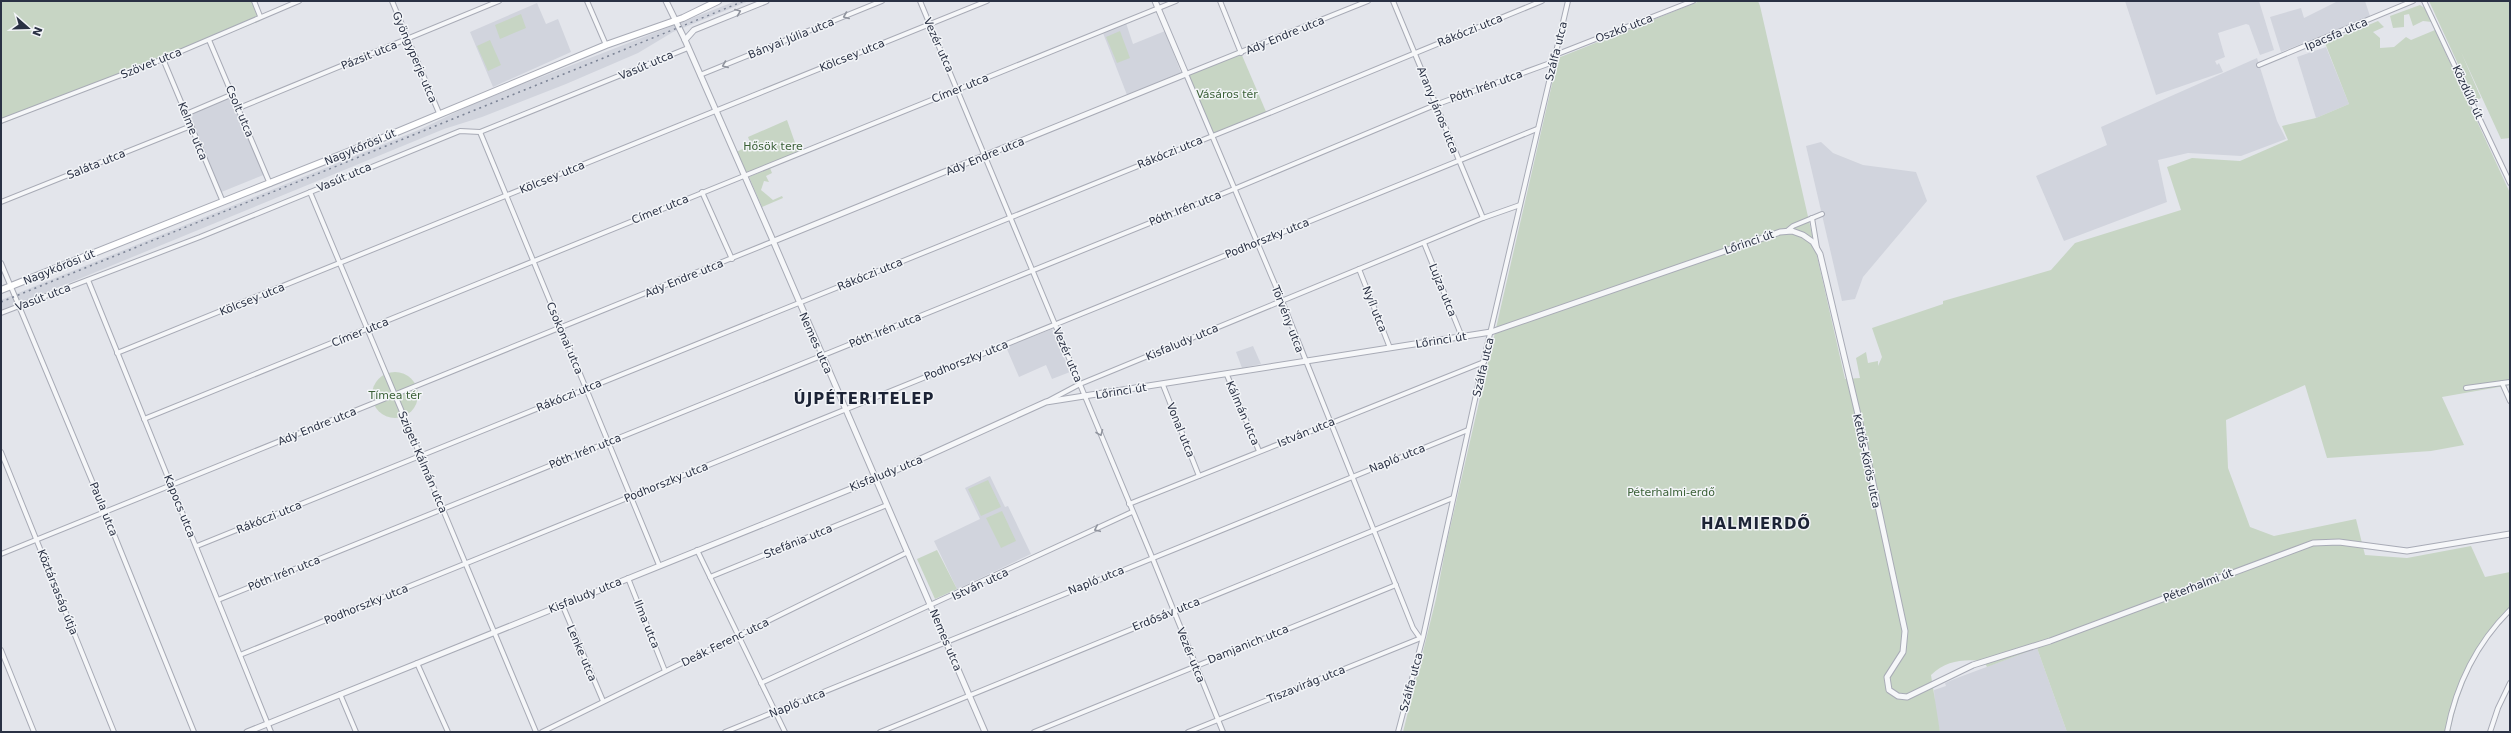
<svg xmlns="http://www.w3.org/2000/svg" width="2511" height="733" font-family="'DejaVu Sans',sans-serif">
  <rect width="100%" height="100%" fill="#e3e5eb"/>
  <g fill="#d1d4dd">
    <path d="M736,1h13l-76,31 -35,21 -72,31 -84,33 -38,12 -443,182v-11l22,-9 398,-162 54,-26z"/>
    <path d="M2125,1h134l15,49 -14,5 -11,-30 -3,-1 -28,9 7,24 -10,4 2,4 2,-2 4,9 -67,23z"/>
    <path d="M2338,1h27l5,15 -89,36 -11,-35 31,-9 3,10z"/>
    <path d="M537,3l9,21 12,-5 13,33 -78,35 -23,-55z"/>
    <path d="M1126,23l7,21 32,-13 16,42 -54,22 -24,-62z"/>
    <path d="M2326,47l23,57 -33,14 -19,-61z"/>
    <path d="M2257,58l20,63 9,18 -45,17 -53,-3 -30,7 9,42 -103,39 -28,-65 71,-31 -6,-18z"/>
    <path d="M233,94l33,80 -47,19 -33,-79z"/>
    <path d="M1821,142l12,11 30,12 53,7 11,29 -64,76 -8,22 -13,2 -36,-155z"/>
    <path d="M1052,329l18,43 -18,7 -6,-14 -27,12 -13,-30z"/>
    <path d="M1253,346l8,18 -19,4 -6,-16z"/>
    <path d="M990,476l15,31 3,-1 23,48 -74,35 -23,-48 46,-22 -15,-31z"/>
    <path d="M2037,648l30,84h-127l-5,-23 -1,-19 12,-4 -1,-3 12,-5z"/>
  </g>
  <g fill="#c7d5c4">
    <path d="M1,1h251l8,20 -259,103z"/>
    <path d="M1700,1h58l2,5 85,373 15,-1 -4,-20 10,-6 2,11 10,-2v5l4,-9 -10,-29 71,-24v-3l108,-31 24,-27 106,-33 -14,-43 25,-9 48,3 48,-21 -6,-14 34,-8 33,-14 -24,-61 53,-22 6,6 -11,5 7,6v10l14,-1 12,-10 5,3 24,-10 75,163v192l-68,12 22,48 -33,6 -104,7 -22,-73 -79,35 2,48 22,59 24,9 82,-17 9,36 42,3 64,-12 14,31 25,-5v42c-33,32 -51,74 -60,118h-383l-30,-84 -50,19 -3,-6c-21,-2 -37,-1 -53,14l9,57h-537l33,-133 10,-53 112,-488z"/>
    <path d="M2429,1h81v137l-9,1 -40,-87 20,46 -6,3z"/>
    <path d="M2420,5l6,4 6,13 -9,-1 -10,5 -4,-12 -5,1v12l-11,1 -3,-12z"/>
    <path d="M521,14l5,14 -26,11 -5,-14z"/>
    <path d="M1120,31l10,27 -13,5 -11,-26z"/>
    <path d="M490,40l11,25 -13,6 -11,-25z"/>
    <path d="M1241,53l26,61 -55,21 -26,-61z"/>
    <path d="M787,120l12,34 -54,21 -11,-22 17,-8 -3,-8z"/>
    <path d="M770,168l2,5 -6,3 3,6 -5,-1 -3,9 12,10 9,-4 1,2 -21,9 -13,-30z"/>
    <circle cx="395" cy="395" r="23"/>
    <path d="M988,480l13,27 -20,9 -13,-27z"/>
    <path d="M1002,511l14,30 -15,7 -15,-30z"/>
    <path d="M937,550l20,39 -22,10 -18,-40z"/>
  </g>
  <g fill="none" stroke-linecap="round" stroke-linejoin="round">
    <defs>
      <g id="minor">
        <path d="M254,1l6,15"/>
        <path d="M392,1l47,112"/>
        <path d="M587,1l19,44"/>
        <path d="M920,1l232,556 71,175"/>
        <path d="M1220,1l21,52"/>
        <path d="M1368,1l-182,73 96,227 131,327 7,10"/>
        <path d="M1393,1l90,217"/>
        <path d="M2424,1l86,182"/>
        <path d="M209,40l61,144"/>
        <path d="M1555,55l138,-54"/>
        <path d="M163,59l60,143"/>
        <path d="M2259,65l154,-64"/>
        <path d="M700,75l182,-74"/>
        <path d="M239,108l260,-107"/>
        <path d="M186,114l47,-20"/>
        <path d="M1,121l162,-62 136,-58"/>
        <path d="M480,132l179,433"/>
        <path d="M310,192l226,540"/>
        <path d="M702,192l30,67"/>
        <path d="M1,202l190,-76"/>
        <path d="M1812,218l5,30"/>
        <path d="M1787,231l6,-5 29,-12"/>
        <path d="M1424,243l38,94"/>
        <path d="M1,263l104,249 89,220"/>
        <path d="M1359,269l31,79"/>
        <path d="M88,280l183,452"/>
        <path d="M1,313l199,-76 260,-106 20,1 208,-84"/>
        <path d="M117,353l870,-352"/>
        <path d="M1227,375l32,76"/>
        <path d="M2502,383l8,18"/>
        <path d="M1163,385l36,91"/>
        <path d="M2466,388l44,-6"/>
        <path d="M1048,401l32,-17 403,-166 37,-13"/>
        <path d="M144,419l1032,-418"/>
        <path d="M1,452l113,280"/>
        <path d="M1129,504l355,-142"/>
        <path d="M197,546l1070,-432 275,-113"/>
        <path d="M697,550l88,182"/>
        <path d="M1,554l773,-313"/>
        <path d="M710,577l177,-72"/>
        <path d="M628,578l37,93"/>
        <path d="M218,600l1016,-411 201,-84 118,-43"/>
        <path d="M562,604l41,97"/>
        <path d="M1,650l33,82"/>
        <path d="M240,655l1297,-526"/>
        <path d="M417,663l31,69"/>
        <path d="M761,683l371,-171"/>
        <path d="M340,694l16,38"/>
        <path d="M542,732l366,-180"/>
        <path d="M725,732l743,-302"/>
        <path d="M880,732l573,-234"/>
        <path d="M1034,732l362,-147"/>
        <path d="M1188,732l233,-94"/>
        <path d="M1398,732l25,-95 58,-265 87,-371"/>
        <path d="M2447,732c9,-47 29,-88 63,-122"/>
        <path d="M2490,732l8,-24 12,-25"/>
      </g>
      <g id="tertiary">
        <path d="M666,1l19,39 86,196 214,496"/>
        <path d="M685,40l9,-10 72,-29"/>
        <path d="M774,241l412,-167 -31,-73"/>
        <path d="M247,732l636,-256 163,-74 445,-70 289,-100 12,-1 11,4 10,7 7,12 40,169 45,208 -2,21 -16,25 2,13 9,6 9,1 66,-32 77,-24 263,-98 26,-1 68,9 103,-17"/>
      </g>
      <path id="secondary" d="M1,290l372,-148 233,-97 77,-27 35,-17"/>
    </defs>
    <use href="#minor" stroke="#a8abb6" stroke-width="6"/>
    <use href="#tertiary" stroke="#a8abb6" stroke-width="7"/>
    <use href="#secondary" stroke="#a8abb6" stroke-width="8"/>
    <use href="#minor" stroke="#f6f7f9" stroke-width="4"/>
    <use href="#tertiary" stroke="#f6f7f9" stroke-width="5"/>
    <use href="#secondary" stroke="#fff" stroke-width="6"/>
    <path stroke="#7b8395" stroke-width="1.5" stroke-dasharray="2 4" stroke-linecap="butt" d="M1,302l743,-301"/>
  </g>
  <defs><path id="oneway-chevron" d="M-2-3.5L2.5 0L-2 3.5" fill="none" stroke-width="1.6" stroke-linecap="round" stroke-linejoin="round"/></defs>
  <g stroke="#90949e">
    <use href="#oneway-chevron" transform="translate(738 12) rotate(-21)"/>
    <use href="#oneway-chevron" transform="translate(846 16) rotate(158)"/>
    <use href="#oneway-chevron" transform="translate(725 65) rotate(158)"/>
    <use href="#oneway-chevron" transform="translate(1100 433) rotate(68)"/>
    <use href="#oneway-chevron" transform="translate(1097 529) rotate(155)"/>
  </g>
  <g text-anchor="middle" stroke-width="3" stroke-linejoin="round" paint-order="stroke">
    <g font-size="11" fill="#2a3144" stroke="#f3f5f8">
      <text transform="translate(1624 28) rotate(-21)" y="4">Oszkó utca</text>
      <text transform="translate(1470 30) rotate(-22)" y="4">Rákóczi utca</text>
      <text transform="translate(2336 34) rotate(-23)" y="4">Ipacsfa utca</text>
      <text transform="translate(1285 35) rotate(-22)" y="4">Ady Endre utca</text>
      <text transform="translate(791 38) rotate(-22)" y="4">Bányai Júlia utca</text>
      <text transform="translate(939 45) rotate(66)" y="4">Vezér utca</text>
      <text transform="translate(1556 51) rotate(-76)" y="4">Szálfa utca</text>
      <text transform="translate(369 55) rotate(-22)" y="4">Pázsit utca</text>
      <text transform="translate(852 55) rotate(-22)" y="4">Kölcsey utca</text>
      <text transform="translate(415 57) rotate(67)" y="4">Gyöngyperje utca</text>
      <text transform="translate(151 63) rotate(-22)" y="4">Szövet utca</text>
      <text transform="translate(646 65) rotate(-23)" y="4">Vasút utca</text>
      <text transform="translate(1486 86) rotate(-20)" y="4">Póth Irén utca</text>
      <text transform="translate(960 88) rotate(-22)" y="4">Címer utca</text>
      <text transform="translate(2468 92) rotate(65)" y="4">Közdűlő út</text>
      <text transform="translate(1438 110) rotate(68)" y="4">Arany János utca</text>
      <text transform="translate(240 111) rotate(67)" y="4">Csolt utca</text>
      <text transform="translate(193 131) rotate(68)" y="4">Kelme utca</text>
      <text transform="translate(360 147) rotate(-23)" y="4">Nagykőrösi út</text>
      <text transform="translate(1170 152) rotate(-22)" y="4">Rákóczi utca</text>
      <text transform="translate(985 156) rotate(-22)" y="4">Ady Endre utca</text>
      <text transform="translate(96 164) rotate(-22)" y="4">Saláta utca</text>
      <text transform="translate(344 177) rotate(-23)" y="4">Vasút utca</text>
      <text transform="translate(552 177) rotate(-22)" y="4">Kölcsey utca</text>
      <text transform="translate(1185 208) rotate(-22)" y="4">Póth Irén utca</text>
      <text transform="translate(660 209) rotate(-22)" y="4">Címer utca</text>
      <text transform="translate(1267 238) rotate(-22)" y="4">Podhorszky utca</text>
      <text transform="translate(1749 242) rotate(-19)" y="4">Lőrinci út</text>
      <text transform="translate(59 267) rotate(-22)" y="4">Nagykőrösi út</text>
      <text transform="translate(870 274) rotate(-22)" y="4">Rákóczi utca</text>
      <text transform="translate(684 278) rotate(-22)" y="4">Ady Endre utca</text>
      <text transform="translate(1443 290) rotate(68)" y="4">Lujza utca</text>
      <text transform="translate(43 297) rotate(-21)" y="4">Vasút utca</text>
      <text transform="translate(252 299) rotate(-22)" y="4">Kölcsey utca</text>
      <text transform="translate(1375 309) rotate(68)" y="4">Nyíl utca</text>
      <text transform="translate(1288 319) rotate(69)" y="4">Törvény utca</text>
      <text transform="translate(885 330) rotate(-22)" y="4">Póth Irén utca</text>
      <text transform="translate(360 332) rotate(-22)" y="4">Címer utca</text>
      <text transform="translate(565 338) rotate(67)" y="4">Csokonai utca</text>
      <text transform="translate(1441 340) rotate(-9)" y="4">Lőrinci út</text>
      <text transform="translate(1182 342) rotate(-23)" y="4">Kisfaludy utca</text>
      <text transform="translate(816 343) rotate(66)" y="4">Nemes utca</text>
      <text transform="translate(1068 355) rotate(67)" y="4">Vezér utca</text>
      <text transform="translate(966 360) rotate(-22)" y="4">Podhorszky utca</text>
      <text transform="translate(1483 367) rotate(-77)" y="4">Szálfa utca</text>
      <text transform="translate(1121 391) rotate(-9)" y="4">Lőrinci út</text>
      <text transform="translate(569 395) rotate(-22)" y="4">Rákóczi utca</text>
      <text transform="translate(1243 413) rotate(67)" y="4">Kálmán utca</text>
      <text transform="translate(317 426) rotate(-22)" y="4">Ady Endre utca</text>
      <text transform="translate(1181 430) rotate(68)" y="4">Vonal utca</text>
      <text transform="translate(1306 432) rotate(-22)" y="4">István utca</text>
      <text transform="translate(585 451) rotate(-22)" y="4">Póth Irén utca</text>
      <text transform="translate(1397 458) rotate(-22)" y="4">Napló utca</text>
      <text transform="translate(1867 461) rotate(78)" y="4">Kettős-Körös utca</text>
      <text transform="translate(423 462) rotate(67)" y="4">Szigeti Kálmán utca</text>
      <text transform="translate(886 473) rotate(-22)" y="4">Kisfaludy utca</text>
      <text transform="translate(666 482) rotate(-22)" y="4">Podhorszky utca</text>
      <text transform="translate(180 506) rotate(68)" y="4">Kapocs utca</text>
      <text transform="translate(104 509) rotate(68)" y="4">Paula utca</text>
      <text transform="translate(269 517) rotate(-22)" y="4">Rákóczi utca</text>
      <text transform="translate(798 541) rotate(-22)" y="4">Stefánia utca</text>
      <text transform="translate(284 573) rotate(-22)" y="4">Póth Irén utca</text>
      <text transform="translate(1096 580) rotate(-22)" y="4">Napló utca</text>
      <text transform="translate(980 584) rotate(-25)" y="4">István utca</text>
      <text transform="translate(2198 585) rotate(-21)" y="4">Péterhalmi út</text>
      <text transform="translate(58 592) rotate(68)" y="4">Köztársaság útja</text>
      <text transform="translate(585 595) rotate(-22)" y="4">Kisfaludy utca</text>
      <text transform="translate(366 604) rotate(-22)" y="4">Podhorszky utca</text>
      <text transform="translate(1166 614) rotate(-22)" y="4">Erdősáv utca</text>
      <text transform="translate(647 624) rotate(68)" y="4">Ilma utca</text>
      <text transform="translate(946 640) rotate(67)" y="4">Nemes utca</text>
      <text transform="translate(725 642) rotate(-26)" y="4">Deák Ferenc utca</text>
      <text transform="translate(1248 644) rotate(-22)" y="4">Damjanich utca</text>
      <text transform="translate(582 653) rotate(67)" y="4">Lenke utca</text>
      <text transform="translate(1191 655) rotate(68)" y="4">Vezér utca</text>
      <text transform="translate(1411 682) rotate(-75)" y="4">Szálfa utca</text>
      <text transform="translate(1306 684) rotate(-22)" y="4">Tiszavirág utca</text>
      <text transform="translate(797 703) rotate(-22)" y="4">Napló utca</text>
    </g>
    <g font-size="11" fill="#3b6037" stroke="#f3f5f8">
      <text x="1227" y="98">Vásáros tér</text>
      <text x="773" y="150">Hősök tere</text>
      <text x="395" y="399">Tímea tér</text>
      <text x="1671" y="496">Péterhalmi-erdő</text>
    </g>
    <g font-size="15" font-weight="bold" letter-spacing="1" fill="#1c2335" stroke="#f3f5f8">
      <text x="864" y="404">ÚJPÉTERITELEP</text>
      <text x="1756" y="529">HALMIERDŐ</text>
    </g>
  </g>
  <rect width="2511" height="733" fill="none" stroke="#2a3144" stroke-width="4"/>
  <g transform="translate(28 28) rotate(110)" stroke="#f3f5f8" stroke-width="3" paint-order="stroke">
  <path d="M0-3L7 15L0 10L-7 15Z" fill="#2a3144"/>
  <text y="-6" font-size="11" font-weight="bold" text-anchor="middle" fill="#2a3144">N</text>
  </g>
</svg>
